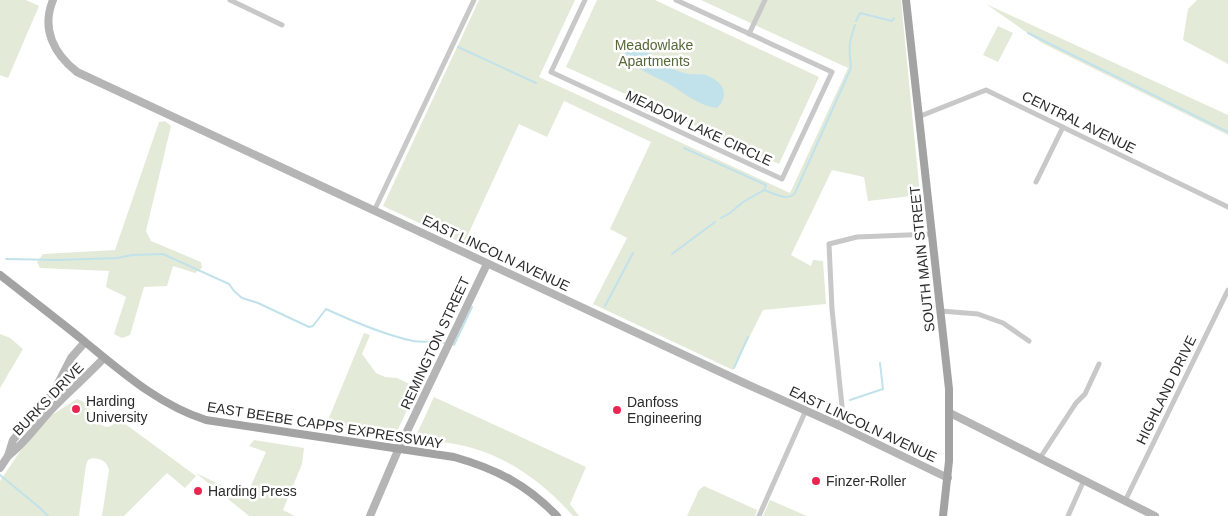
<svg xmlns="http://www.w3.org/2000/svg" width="1228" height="516" font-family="Arial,sans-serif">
  <rect width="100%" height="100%" fill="#fff"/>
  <g fill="#e4ead8">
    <path d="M0,0h26l13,6 -31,72 -8,-3z"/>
    <path d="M479,0h96l-36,77 251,116 58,-125 -147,-68h200l19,195 -52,6 -4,-24 -32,-7 -41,85 20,11 2,-6 10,1 3,43 -63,6 -30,60 -140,-66 34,-66 -17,-9 41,-87 -87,-41 -17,36 -28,-13 -53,115 32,16 -2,4 -113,-53z"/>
    <path d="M597,0h58l164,77 -40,87 -213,-97z"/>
    <path d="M1197,0h31v64l-45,-24 5,-31z"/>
    <path d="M986,4l242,111v20l-186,-92z"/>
    <path d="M998,26l15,7 -15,29 -15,-7z"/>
    <path d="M165,121l6,5 -25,105 5,10 50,21 1,6 -7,5 -22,-7 -6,20 -23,1 -14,48 -8,3 -8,-4 12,-37 -20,-10 3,-16 -69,-3 -3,-6 6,-8 72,-4 44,-128z"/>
    <path d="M364,333l6,2 -8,19 14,19 9,4 12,1 21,10 -20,41 -7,5 -65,-9z"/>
    <path d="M0,334l10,4 13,11 -23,39z"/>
    <path d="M434,397l152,70 -16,37 9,12h-6c-29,-33 -68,-62 -113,-71 -15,-3 -30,-5 -45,-7z"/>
    <path d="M77,399c17,4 13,26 31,28l10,-5 6,1 72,53 -11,12 -18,-15 -43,43h-22l7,-46c-2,-9 -8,-11 -16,-12l-5,2 -2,5 -7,51h-79v-35l23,-34 24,-29z"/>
    <path d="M254,440l50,8 -2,16 -19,46 12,6h-46l-53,-43 50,24 20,-45 -17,-6z"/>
    <path d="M704,486l53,24 -2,6h-68l12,-26z"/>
    <path d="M770,500l37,16h-44z"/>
  </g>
  <path fill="#c2e2eb" d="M636,43c7,3 12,9 18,14 4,4 11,8 16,11 6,2 13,5 19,6 6,1 13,-1 19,2 16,6 22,20 9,32 -18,-2 -33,-15 -48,-24 -15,-8 -31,-14 -43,-26l-1,-6 6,-7z"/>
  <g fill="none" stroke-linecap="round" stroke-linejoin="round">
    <g stroke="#c2e2eb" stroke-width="2">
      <path d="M856,21l4,-8 32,8 2,-3"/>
      <path d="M1028,33l200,99"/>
      <path d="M458,47l78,36"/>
      <path d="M684,148l82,37 -2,5 -21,12 -13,11 -9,5"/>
      <path d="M764,190c9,3 24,12 31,3l56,-125c-2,-20 -3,-23 4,-43"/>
      <path d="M672,254l43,-32"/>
      <path d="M6,259l51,1 60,-2 15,-3 31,-1 66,30 5,7 8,7 16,5 51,24 4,-1 13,-17c26,12 59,26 87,32 10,2 21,-1 31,2"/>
      <path d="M605,306l28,-53"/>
      <path d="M454,345l18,-38"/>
      <path d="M734,368l14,-31"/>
      <path d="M850,400l33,-11 -3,-26"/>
      <path d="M0,475l40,33 8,8"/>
    </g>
    <g stroke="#c8c8c8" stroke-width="5">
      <path d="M230,0l52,25"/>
      <path d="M585,0l-34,72 231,107 50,-107 -156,-72"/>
      <path d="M749,34l16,-34"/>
      <path d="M918,117l68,-27 242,117"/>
      <path d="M1036,182l27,-55"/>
      <path d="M374,211l100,-211"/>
      <path d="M941,311l37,3 25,9 26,18"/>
      <path d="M840,426l2,-20 -10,-97 -3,-65 28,-7 75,-3"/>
      <path d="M1040,458l36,-55 9,-9 14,-30"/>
      <path d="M1125,501l103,-211"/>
      <path d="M759,516l47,-106"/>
      <path d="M1068,516l16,-36"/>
    </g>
    <g stroke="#b5b5b5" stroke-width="8">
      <path d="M53,0c-12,29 1,54 24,72l665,310 98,44 108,52"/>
      <path d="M950,413l205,103"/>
      <path d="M8,456c17,-13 29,-31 43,-46 17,-18 36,-34 53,-52"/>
      <path d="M0,468l8,-12 5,-16 40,-47 18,-35 14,-16"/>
      <path d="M370,516l29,-68 88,-184"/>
    </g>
    <g stroke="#a3a3a3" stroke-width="8">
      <path d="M906,0l43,389v72l-6,55"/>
      <path d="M0,275c28,22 57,44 84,66 38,31 75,64 122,79l248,37c42,12 72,27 103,59"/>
    </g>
  </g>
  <g fill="#ea2552" stroke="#fff" stroke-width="2">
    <circle cx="76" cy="409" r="5"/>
    <circle cx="617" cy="410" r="5"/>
    <circle cx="816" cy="481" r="5"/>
    <circle cx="198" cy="491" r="5"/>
  </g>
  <g text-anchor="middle" stroke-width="5" stroke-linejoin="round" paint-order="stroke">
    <g font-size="14" fill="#566838" stroke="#fff">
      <text x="654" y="50">Meadowlake<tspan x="654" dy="16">Apartments</tspan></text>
    </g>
    <g font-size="14" fill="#2b2b2b" stroke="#fff">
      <text transform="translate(1079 122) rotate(26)" y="5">CENTRAL AVENUE</text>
      <text transform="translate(699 128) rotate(25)" y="5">MEADOW LAKE CIRCLE</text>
      <text transform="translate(496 253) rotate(25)" y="5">EAST LINCOLN AVENUE</text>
      <text transform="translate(922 259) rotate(-96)" y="5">SOUTH MAIN STREET</text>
      <text transform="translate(435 343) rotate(-65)" y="5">REMINGTON STREET</text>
      <text transform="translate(1166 390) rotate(-64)" y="5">HIGHLAND DRIVE</text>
      <text transform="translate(48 399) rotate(-46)" y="5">BURKS DRIVE</text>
      <text transform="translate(863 424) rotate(25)" y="5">EAST LINCOLN AVENUE</text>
      <text transform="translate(325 425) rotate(9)" y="5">EAST BEEBE CAPPS EXPRESSWAY</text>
    </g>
    <g font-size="14" fill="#2b2b2b" stroke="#fff" text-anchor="start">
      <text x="86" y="406">Harding<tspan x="86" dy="16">University</tspan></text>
      <text x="627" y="407">Danfoss<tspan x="627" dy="16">Engineering</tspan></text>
      <text x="826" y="486">Finzer-Roller</text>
      <text x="208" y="496">Harding Press</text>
    </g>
  </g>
</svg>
